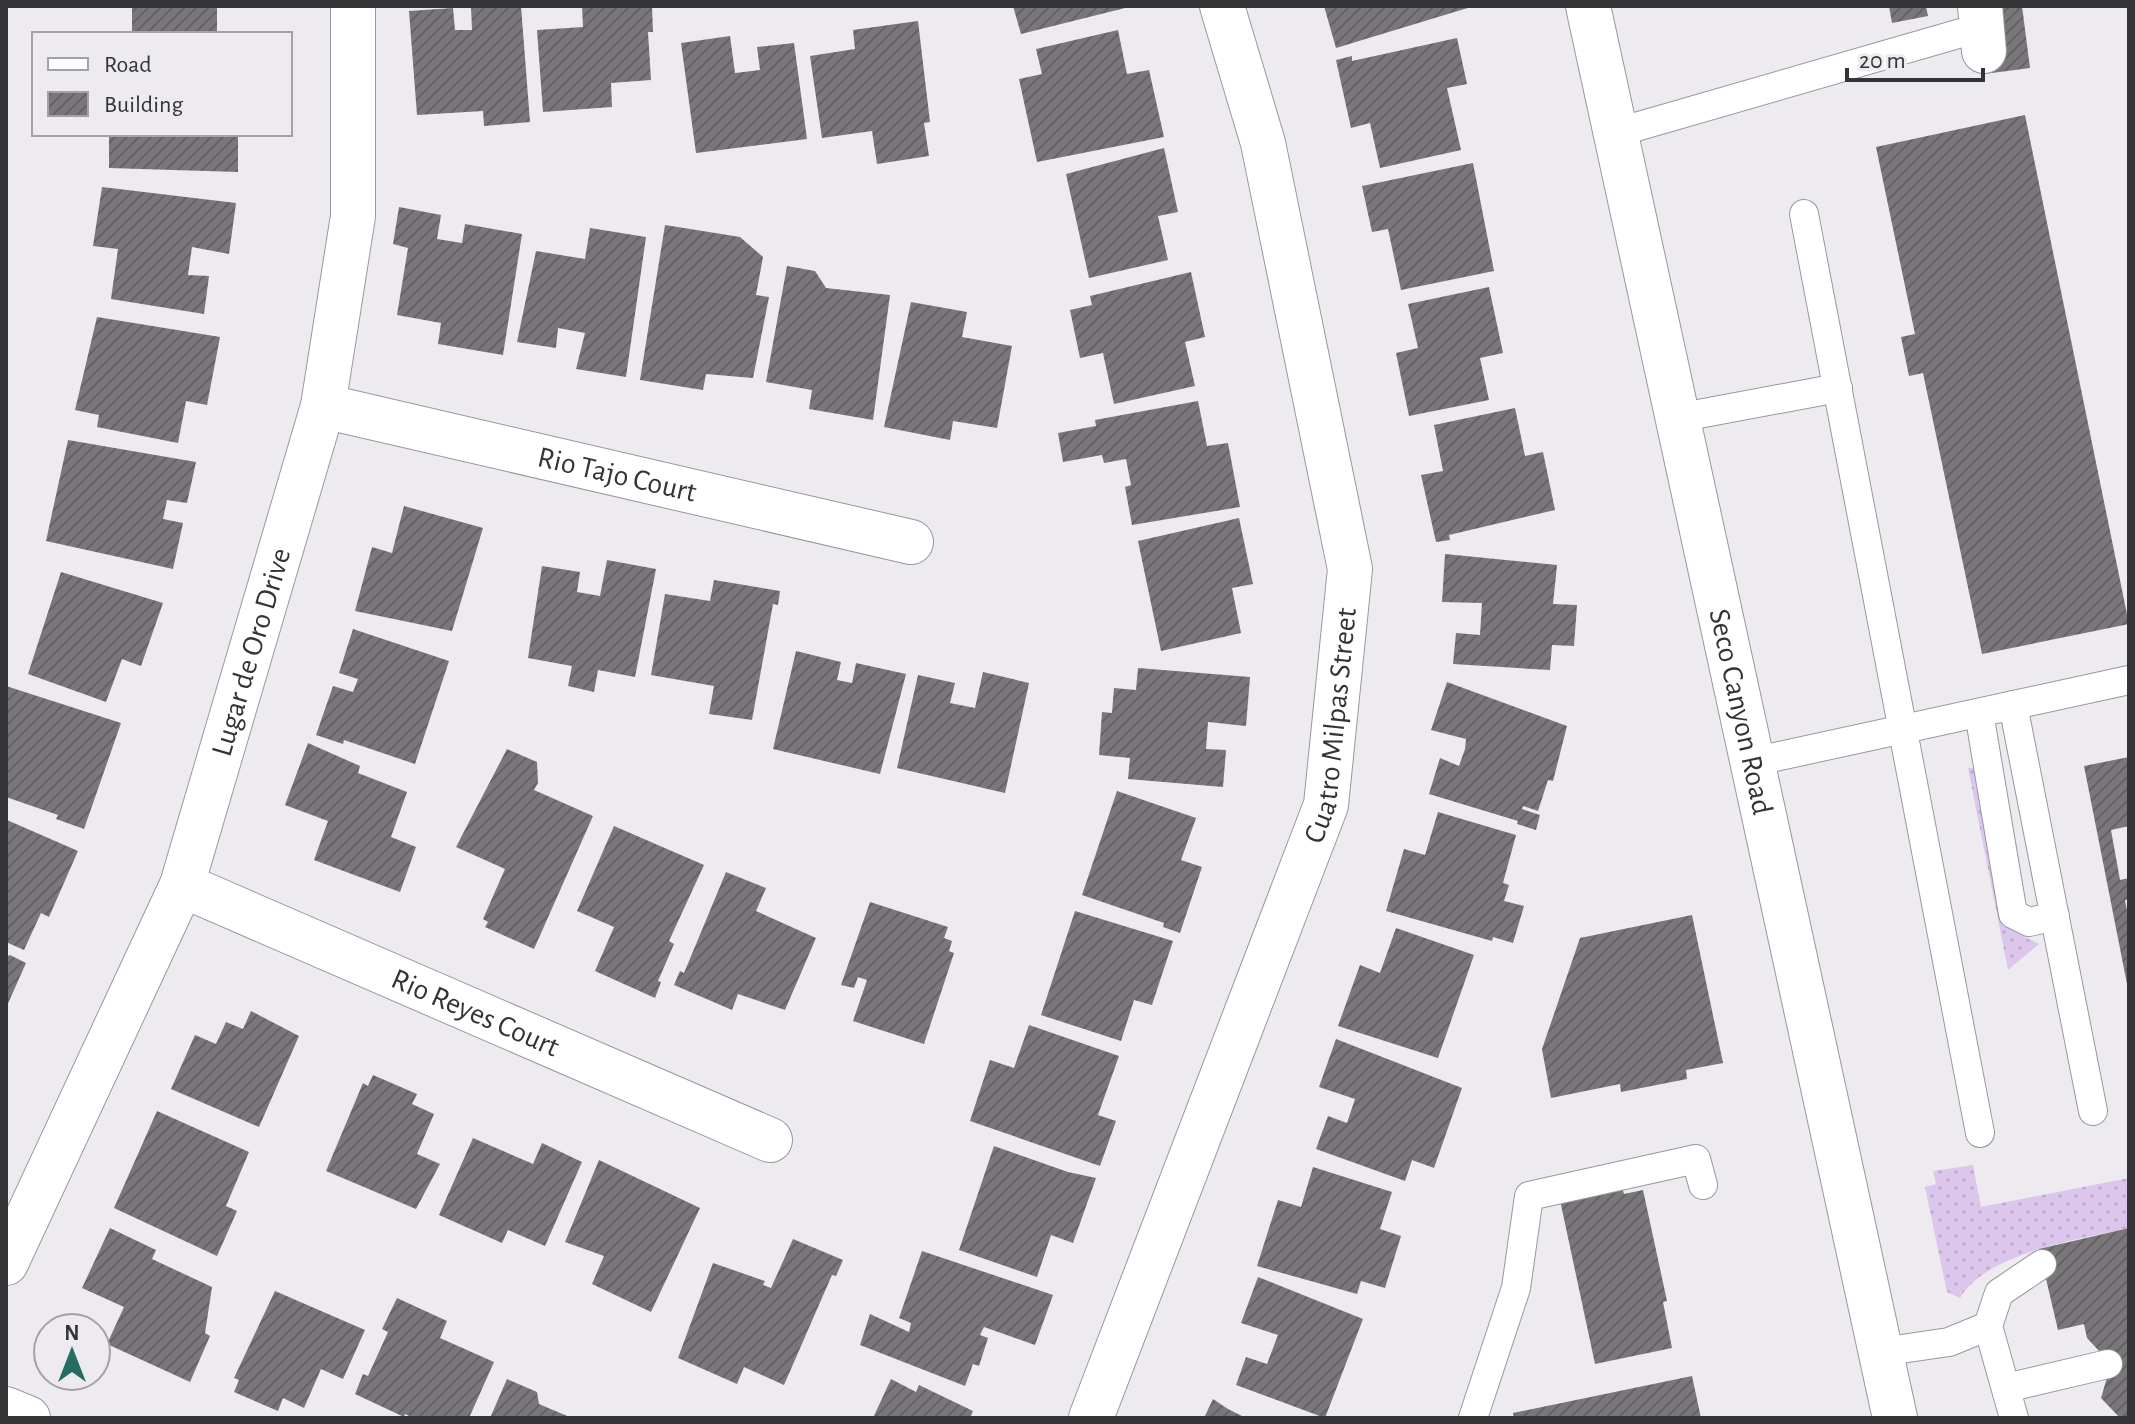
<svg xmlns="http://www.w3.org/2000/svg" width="2135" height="1424" font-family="'Alegreya Sans',sans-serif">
  <defs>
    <pattern id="grass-dots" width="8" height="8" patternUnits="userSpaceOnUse" patternTransform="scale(2)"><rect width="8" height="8" fill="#dcc6ec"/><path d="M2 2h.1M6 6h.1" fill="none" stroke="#bdabcb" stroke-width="1.8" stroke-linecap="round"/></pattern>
    <pattern id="building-hatch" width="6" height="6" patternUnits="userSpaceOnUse" patternTransform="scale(2)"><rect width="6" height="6" fill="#79777a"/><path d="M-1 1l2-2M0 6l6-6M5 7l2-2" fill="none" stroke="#646265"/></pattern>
  </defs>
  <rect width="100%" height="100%" fill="#eeebf0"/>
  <g fill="url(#grass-dots)">
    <path d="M1968,768h9l26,148 8,14 28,14 -31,26z"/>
    <path d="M1973,1165l8,42 148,-29v50c-48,11 -142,24 -169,70l-13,-6 -22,-105 11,-3 -3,-13z"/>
  </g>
  <g fill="url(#building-hatch)">
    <rect x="132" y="6" width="85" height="28"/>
    <path d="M521,6l9,116 -46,4 -1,-15 -66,4 -8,-104 44,-3 2,22h17l-1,-23z"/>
    <path d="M582,6h70l1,26h-5l3,48 -40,3 1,24 -69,5 -6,-82 46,-3z"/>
    <path d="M1013,6h115l1,1 -108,27z"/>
    <path d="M1324,6h147v1l-135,41z"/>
    <path d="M1889,6h37l2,10 -36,7z"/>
    <path d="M1984,6h38l8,62 -38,5z"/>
    <path d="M918,21l12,101 -6,1 5,33 -52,8 -5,-33 -50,7 -12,-82 45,-7 -2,-19z"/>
    <path d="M1118,30l9,44 22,-4 15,67 -127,25 -18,-83 23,-5 -6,-25z"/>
    <path d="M730,36l5,37 25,-3 -3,-23 37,-4 13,96 -111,14 -15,-110z"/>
    <path d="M1457,38l10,46 -20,4 14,62 -81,18 -10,-45 -19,5 -15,-68 16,-4v5z"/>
    <path d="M2025,115l104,509 -147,30 -59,-281 -14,3 -8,-39 14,-3 -39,-187z"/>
    <path d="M109,134h129v38l-129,-4z"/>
    <path d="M1164,148l14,64 -20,4 10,44 -79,18 -23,-104z"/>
    <path d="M1473,163l21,108 -93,19 -13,-61 -16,3 -10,-46z"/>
    <path d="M102,187l134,16 -7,51 -37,-7 -4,28 21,1 -5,38 -93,-15 7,-50 -25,-3z"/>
    <path d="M399,207l42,8 -4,24 25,4 3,-19 57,10 -19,121 -65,-11 3,-21 -44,-8 11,-67 -15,-4z"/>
    <path d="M665,225l75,12 23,20 -7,38 13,2 -16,81 -47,-4 -3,16 -63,-10z"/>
    <path d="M590,228l56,9 -20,140 -50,-8 9,-36 -27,-5 -2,20 -39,-6 19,-91 49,8z"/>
    <path d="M787,266l28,5 11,17 64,7 -17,125 -64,-11 3,-19 -46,-8z"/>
    <path d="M1191,272l14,65 -20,5 10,44 -81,18 -11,-51 -23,5 -10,-48 22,-5 -2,-9z"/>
    <path d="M1489,287l14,66 -23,5 9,42 -80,16 -13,-63 22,-5 -10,-44z"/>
    <path d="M911,302l56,10 -5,25 50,9 -15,82 -44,-7 -3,19 -66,-13z"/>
    <path d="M97,317l123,20 -13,68 -21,-4 -8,42 -81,-16 2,-12 -24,-5z"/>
    <path d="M1198,401l9,45 21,-3 12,64 -108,18 -7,-38 6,-2 -5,-26 -22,4 -2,-8 -39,7 -5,-29 38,-7 -1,-6z"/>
    <path d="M1515,408l10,48 18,-4 12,58 -106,25 1,5 -14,2 -15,-67 22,-4 -9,-46z"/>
    <path d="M68,440l128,22 -9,41 -20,-3 -4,19 20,4 -10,46 -127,-28z"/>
    <path d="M404,506l79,22 -31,103 -97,-20 17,-64 20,6z"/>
    <path d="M1239,518l14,66 -21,4 9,45 -80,18 -23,-110z"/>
    <path d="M1445,554l112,11 -4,39 24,1 -3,41 -22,-1 -2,25 -97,-6 3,-31 24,2 2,-32 -40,-1z"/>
    <path d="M607,560l49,9 -21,108 -37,-7 -4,22 -26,-6 4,-20 -44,-8 14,-92 38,6 -3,20 23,4z"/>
    <path d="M61,572l102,31 -22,63 -19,-7 -16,43 -78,-28z"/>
    <path d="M714,580l66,11 -2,14 -5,-1 -21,116 -43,-6 5,-28 -63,-11 14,-81 45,7z"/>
    <path d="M353,629l96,32 -34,103 -71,-24 -1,4 -27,-9 17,-49 20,6 5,-13 -19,-6z"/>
    <path d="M796,651l45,11 -4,18 15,3 4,-20 50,11 -26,100 -107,-25z"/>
    <path d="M1138,668l112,9 -4,49 -38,-4 -2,27 20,1 -3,37 -95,-8 2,-21 -31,-3 3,-43 10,1 2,-25 22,2z"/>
    <path d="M983,672l46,11 -24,110 -108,-25 21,-93 37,8 -5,20 25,5z"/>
    <path d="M1447,682l120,44 -14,55 -5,-1 -10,31 -15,-5 -1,3 18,6 -4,15 -19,-6 1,-3 -89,-27 11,-36 19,8 6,-17 1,-10 -35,-9z"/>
    <path d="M6,686l115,37 -37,106 -28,-10 2,-4 -52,-18z"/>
    <path d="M308,743l52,23 -2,7 49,19 -16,45 25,10 -16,45 -86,-32 14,-39 -43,-16z"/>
    <path d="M507,749l30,13 1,21 -4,7 59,26 -59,133 -49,-22 3,-5 -5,-3 22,-50 -49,-22z"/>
    <path d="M2129,757v69l-18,4 9,50 9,-2v21l-4,1 4,21 -1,68 -44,-223z"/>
    <path d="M1117,791l79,27 -15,42 21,7 -22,66 -17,-6 1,-4 -82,-28z"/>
    <path d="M1438,812l78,23 -13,48 6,2 -5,16 20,5 -11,37 -20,-6 -1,4 -106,-30 18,-62 21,6z"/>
    <path d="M7,820l71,31 -29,66 -8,-4 -17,37 -18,-8z"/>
    <path d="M614,826l90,39 -35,76 5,3 -16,37 3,1 -6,16 -60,-27 19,-44 -37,-16z"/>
    <path d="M726,872l40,16 -10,23 60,27 -31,72 -47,-16 -6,16 -58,-25 6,-14 4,2z"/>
    <path d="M870,902l78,25 -4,11 8,3 -3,10 5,2 -30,91 -71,-23 14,-41 -9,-3 -4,11 -13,-3z"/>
    <path d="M1075,911l98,30 -21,64 -18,-5 -13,41 -80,-26z"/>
    <path d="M1692,915l31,148 -37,7 1,9 -66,13 -1,-8 -69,14 -9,-49 38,-111z"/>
    <path d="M1396,928l78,27 -36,103 -100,-32 22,-61 20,8z"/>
    <path d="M10,955l16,8 -20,45v-51z"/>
    <path d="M251,1011l48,25 -40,91 -88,-38 24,-54 21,9 10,-22 17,7z"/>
    <path d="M1029,1025l90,31 -21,59 18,6 -16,45 -130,-45 20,-61 24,8z"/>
    <path d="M1336,1039l126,49 -28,80 -22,-8 -7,21 -89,-32 12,-33 19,7 8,-24 -36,-12z"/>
    <path d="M373,1075l44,19 -5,10 22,10 -17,40 23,10 -24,45 -90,-38 37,-88 5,3z"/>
    <path d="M157,1111l92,41 -23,54 11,5 -20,45 -103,-48z"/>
    <path d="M473,1138l60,26 9,-21 40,19 -37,84 -37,-16 -6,13 -63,-28z"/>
    <path d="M994,1146l74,26 28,6 -23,65 -22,-8 -14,42 -78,-27z"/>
    <path d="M599,1160l101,48 -49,104 -59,-28 12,-28 -39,-14z"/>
    <path d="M1313,1167l79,25 -12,37 21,7 -16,52 -24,-7 -4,13 -100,-28 21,-66 23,7z"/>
    <path d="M1622,1187l2,7 19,-4 24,111 -4,1 9,46 -77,16 -35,-164z"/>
    <path d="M110,1228l46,22 -4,9 60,28 -7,46 5,3 -20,46 -83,-38 17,-37 -42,-19z"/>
    <path d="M2129,1228v190h-9l-19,-20 10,-34 -24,-26 -3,-14 -26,6 -19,-81z"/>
    <path d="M793,1239l50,21 -7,16 -4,-1 -48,110 -40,-18 -7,17 -59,-26 35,-95 52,18 -2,4 8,3z"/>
    <path d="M922,1251l131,44 -18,50 -51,-18 -4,8 8,3 -9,28 -6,-2 -8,22 -105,-41 10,-31 39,18 2,-9 -12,-5z"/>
    <path d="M1258,1277l105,42 -38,99 -89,-33 10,-28 21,7 11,-29 -37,-12z"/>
    <path d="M275,1291l90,39 -22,49 -22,-10 -17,39 -21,-10 -5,13 -44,-19 5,-12 -5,-2z"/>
    <path d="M397,1298l50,23 -7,17 54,24 -25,56h-55l-9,-4 -1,3 -49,-23 8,-20 5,2 20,-44 -6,-3z"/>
    <path d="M1692,1376l9,42h-187l-1,-5z"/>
    <path d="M507,1379l30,13 2,12 33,14h-82z"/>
    <path d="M891,1379l25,13 3,-7 54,26 -3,7h-97z"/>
    <path d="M1213,1399l15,10 18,9h-42z"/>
  </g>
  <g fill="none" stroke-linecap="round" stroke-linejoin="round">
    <defs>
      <g id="service">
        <path d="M1615,133l367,-106"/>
        <path d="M1804,214l176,919"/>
        <path d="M1677,418l161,-30"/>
        <path d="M2013,705l80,406"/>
        <path d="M1979,713l34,201 16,8 26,-6"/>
        <path d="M1752,762l377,-82"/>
        <path d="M1881,1352l68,-10 39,-16"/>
        <path d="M2006,1388l102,-24"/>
        <path d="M1473,1418l43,-130 13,-92 167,-37 7,26"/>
        <path d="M2014,1418l-26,-92 11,-33 43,-29"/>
      </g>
      <g id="minor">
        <path d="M1980,6l4,45"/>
        <path id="s1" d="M323,406l588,136"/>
        <path id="s2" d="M182,885l588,255"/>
        <path id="s3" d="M6,1263l176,-378 141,-479 30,-190v-210"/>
        <path d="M6,1409l22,9"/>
        <path id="s4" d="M1091,1418l235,-613 24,-236 -87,-426 -41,-137"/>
      </g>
      <g id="secondary">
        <path id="s5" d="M1588,6l307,1412"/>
      </g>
    </defs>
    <use href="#service" stroke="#99979b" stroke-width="30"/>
    <use href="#minor" stroke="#99979b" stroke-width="46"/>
    <use href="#secondary" stroke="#99979b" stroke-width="46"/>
    <use href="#service" stroke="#fff" stroke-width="28"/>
    <use href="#minor" stroke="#fff" stroke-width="44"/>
    <use href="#secondary" stroke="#fff" stroke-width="44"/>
  </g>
  <g text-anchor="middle" stroke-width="8" stroke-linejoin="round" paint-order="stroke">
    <g font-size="30" fill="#343335" stroke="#eeebf0">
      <text dy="10" stroke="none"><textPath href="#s1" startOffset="302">Rio Tajo Court</textPath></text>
      <text dy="10" stroke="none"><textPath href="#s3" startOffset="660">Lugar de Oro Drive</textPath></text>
      <text dy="10" stroke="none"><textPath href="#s5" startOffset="722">Seco Canyon Road</textPath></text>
      <text dy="10" stroke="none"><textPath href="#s4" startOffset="736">Cuatro Milpas Street</textPath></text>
      <text dy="10" stroke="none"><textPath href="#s2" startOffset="320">Rio Reyes Court</textPath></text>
    </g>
  </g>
  <rect width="2135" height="1424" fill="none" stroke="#343335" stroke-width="16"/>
  <rect x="32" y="32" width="260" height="104" fill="#eeebf0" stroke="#a4a1a5" stroke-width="2"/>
  <rect x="48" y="58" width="40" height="12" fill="#ffffff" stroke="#a4a1a5" stroke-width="2"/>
  <text x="104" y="72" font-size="24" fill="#343335">Road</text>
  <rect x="48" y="92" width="40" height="24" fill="url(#building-hatch)" stroke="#a4a1a5" stroke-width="2"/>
  <text x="104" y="112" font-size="24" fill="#343335">Building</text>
  <g transform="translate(72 1352)"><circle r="38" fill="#eeebf0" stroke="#a4a1a5" stroke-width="2"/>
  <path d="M0-6L14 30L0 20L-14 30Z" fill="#266c61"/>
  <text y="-12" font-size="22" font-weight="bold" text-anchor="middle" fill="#343335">N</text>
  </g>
  <path d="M1847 68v12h136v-12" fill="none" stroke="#343335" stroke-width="4"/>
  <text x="1859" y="68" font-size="24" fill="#343335" stroke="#eeebf0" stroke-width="6" paint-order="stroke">20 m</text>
</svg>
